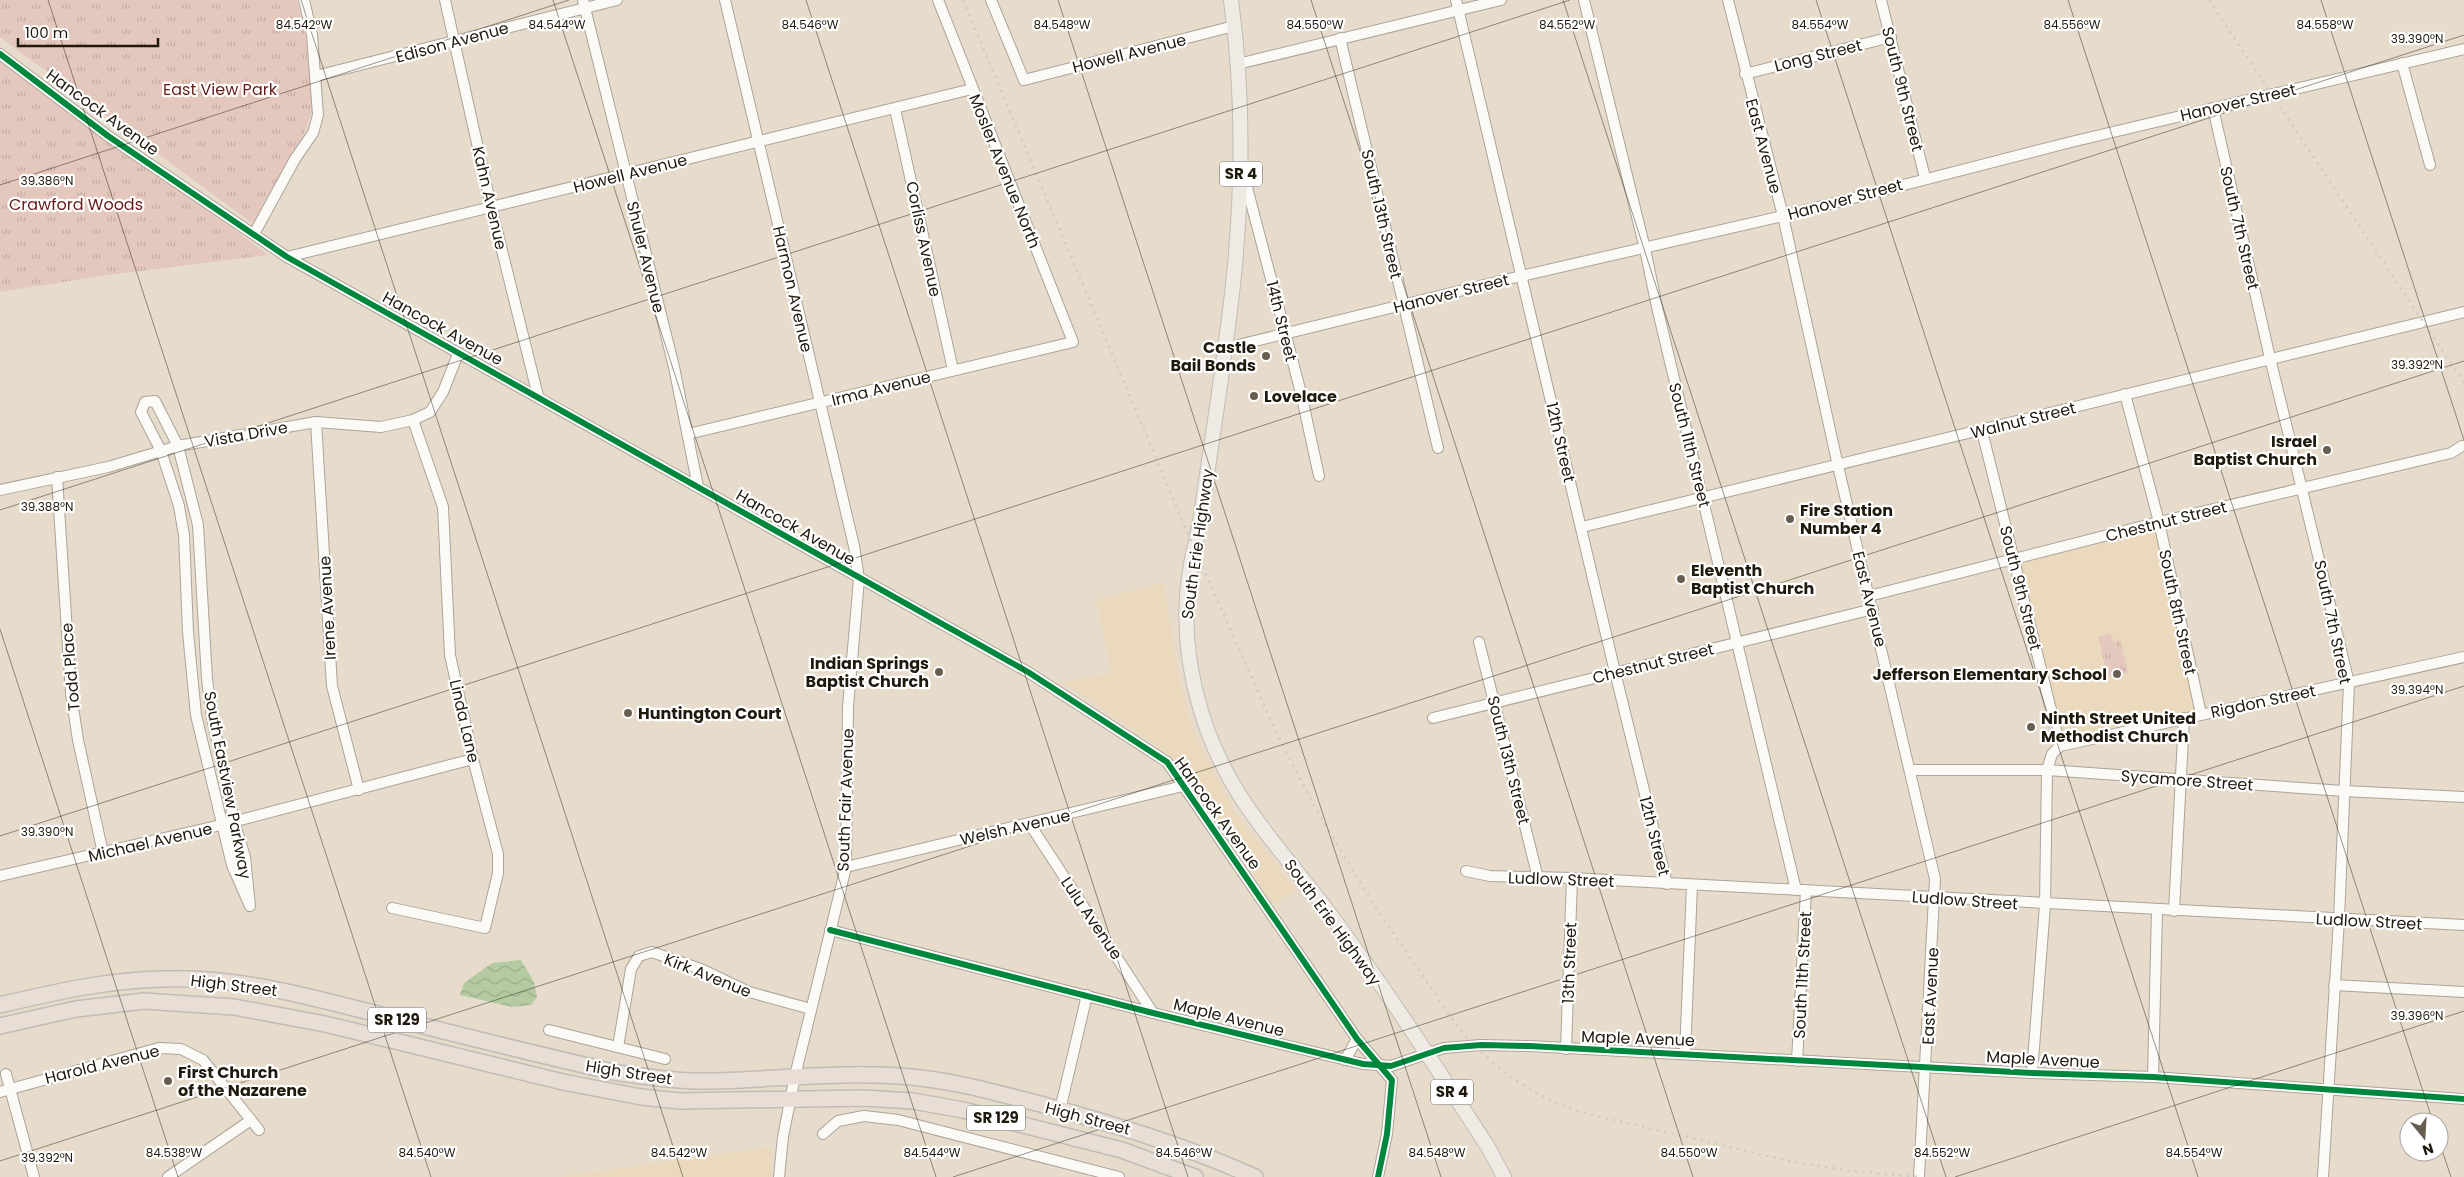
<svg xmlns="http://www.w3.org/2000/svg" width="2464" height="1177" font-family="Poppins,sans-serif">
  <defs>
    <pattern id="park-tufts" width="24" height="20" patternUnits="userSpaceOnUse" patternTransform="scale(1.25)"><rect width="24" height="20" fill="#e5c8bd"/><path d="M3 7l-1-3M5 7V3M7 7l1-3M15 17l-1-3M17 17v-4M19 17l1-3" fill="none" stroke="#c4aba1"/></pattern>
    <pattern id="water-waves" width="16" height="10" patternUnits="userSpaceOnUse" patternTransform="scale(1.25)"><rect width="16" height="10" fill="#b4caa2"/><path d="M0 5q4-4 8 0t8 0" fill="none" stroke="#9aad8a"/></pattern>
  </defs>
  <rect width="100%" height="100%" fill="#e7dccb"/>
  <g fill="#ead9bd">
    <path d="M2159,522l42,192 -141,32 -46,-186z"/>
    <path d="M1164,583l15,95 14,52 42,83 61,76 -23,16 -42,-65 -63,-86 -104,-71 48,-10 -16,-73z"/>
    <path d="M772,1147l-1,30h-212z"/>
  </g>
  <g fill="url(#park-tufts)">
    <path d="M0,0h297l9,37 6,74 -8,22 -51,91 -253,-187z"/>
    <path d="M0,52l268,203 -167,21 -101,16z"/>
    <path d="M2111,633l2,9 7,-2 8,32 -20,5 -10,-40z"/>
  </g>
  <path fill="url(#water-waves)" d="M521,960l13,22 3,15 -6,8 -19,2 -52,-12 4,-12 28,-20z"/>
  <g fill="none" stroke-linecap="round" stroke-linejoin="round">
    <defs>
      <g id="minor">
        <path d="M445,0l46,206 47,190"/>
        <path d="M583,0l91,367 24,120"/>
        <path d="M725,0l129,546 5,33 -11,128 -2,160 -51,209 -12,61 -4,40"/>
        <path d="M991,0l33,80 210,-54"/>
        <path d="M1456,0l159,672 52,212"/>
        <path d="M1584,0l61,249 12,58 139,583"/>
        <path d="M1728,0l55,216 55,250 97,413 -16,298"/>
        <path d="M1881,0l44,178"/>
        <path d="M1340,38l98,410"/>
        <path d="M0,54l108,82 179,121 741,415 139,90 190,277 35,41 -5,54 -9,43"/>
        <path d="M2402,63l28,102"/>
        <path d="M1238,64l263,-64"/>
        <path d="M1745,74l146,-37"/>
        <path d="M316,76l301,-76"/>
        <path d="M2213,108l57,250 79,325 -10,236 -16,258"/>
        <path d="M895,109l58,261"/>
        <path d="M1244,176l57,217 18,83"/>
        <path d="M254,234l41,-75 18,-26 5,-18 -6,-80 -8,-35"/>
        <path d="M287,257l685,-168"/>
        <path d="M1226,348l295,-72 262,-60 288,-74 393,-93"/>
        <path d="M2125,394l34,128 42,192"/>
        <path d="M155,401l23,45 20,79 9,154 5,38 22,104 11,36 5,49 -18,-41 -36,-150 -8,-83 -4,-97 -5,-29 -18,-55 -20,-39 4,-10z"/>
        <path d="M316,422l16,264 27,104"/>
        <path d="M1982,431l78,315"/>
        <path d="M688,434l385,-92 -135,-342"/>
        <path d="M57,477l14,217 7,46 25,113"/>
        <path d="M0,490l108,-23 70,-21 138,-24 65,5 32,-7 17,-8 13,-20 15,-38"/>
        <path d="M1582,527l882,-215"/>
        <path d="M1869,596l290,-74 292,-69 11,-7"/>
        <path d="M1479,642l59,236"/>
        <path d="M1433,718l440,-109"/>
        <path d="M1911,770h136l297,21 120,6"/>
        <path d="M1029,823l124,190"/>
        <path d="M846,867l337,-81"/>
        <path d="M1466,871l24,5 82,2 892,47"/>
        <path d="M0,876l221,-51 252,-66"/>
        <path d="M392,908l93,20 13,-55v-19l-25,-95 -23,-104 -7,-148 -30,-87"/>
        <path d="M2174,911l10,-193"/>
        <path d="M830,930l323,83 210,51 28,2 53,-18 37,-3 48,1 503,27 121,4 311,22"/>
        <path d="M2334,985l130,7"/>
        <path d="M549,1030l116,29"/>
        <path d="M618,1047l13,-78 8,-13 13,-4 51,18 46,22 62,17"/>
        <path d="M1566,1049l6,-171"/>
        <path d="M1685,1053l7,-167"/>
        <path d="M1345,1060l12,-21"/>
        <path d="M1797,1061l9,-171"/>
        <path d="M2032,1073l13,-168 2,-135 5,-16 8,-8 404,-89"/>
        <path d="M6,1074l28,103"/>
        <path d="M2153,1077l4,-167"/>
        <path d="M0,1092l159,-44 22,1 22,11 56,70"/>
        <path d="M1060,1110l27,-115"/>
        <path d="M823,1134l15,-13 26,-5 34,4 221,57"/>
        <path d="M168,1177l83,-57"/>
      </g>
      <path id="major" d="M1231,0c16,117 11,232 -6,348 -7,56 -16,111 -24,167 -2,16 -7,32 -10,49 -9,50 -5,98 10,147 25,84 75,132 126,199 57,76 109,157 161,237l16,30"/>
      <g id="highway">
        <path d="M0,1005c55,-13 107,-25 164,-26 79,-3 157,21 233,40 72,19 144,36 216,53 34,5 67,10 102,9 65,-2 130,-10 196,-4 45,4 90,17 133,28 72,20 142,41 211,72"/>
        <path d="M0,1026l76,-17 68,-8 90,6 91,17 238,58 78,15 39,4 182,-3 51,3 50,9 159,40 73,27"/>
      </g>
    </defs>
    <use href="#minor" stroke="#aca497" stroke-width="12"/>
    <use href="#major" stroke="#c1bcb4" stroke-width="16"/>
    <use href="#highway" stroke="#c1bcb4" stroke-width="18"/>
    <use href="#minor" stroke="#fbfaf7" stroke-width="10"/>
    <use href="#major" stroke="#f0eae4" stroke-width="14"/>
    <use href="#highway" stroke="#e8ded6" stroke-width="15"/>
    <g stroke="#cfcdc8" stroke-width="2.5" stroke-dasharray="2.5 5" stroke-linecap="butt">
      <path d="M963,0l222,527 92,207 40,77 55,91 85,124c33,40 73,69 123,86l214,50 58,9 67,6"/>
      <path d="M2209,0l255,383"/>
    </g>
    <defs>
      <g id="cycleway">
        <path d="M0,54l108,82 179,121 741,415 139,90 190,277 35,41 -5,54 -9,43"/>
        <path d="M830,930l323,83 210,51 28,2 53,-18 37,-3 48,1 503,27 121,4 311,22"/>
      </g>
    </defs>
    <use href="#cycleway" stroke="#fff" stroke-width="9"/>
    <use href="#cycleway" stroke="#00873e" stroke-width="6"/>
  </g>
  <path fill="none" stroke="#201a0e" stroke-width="1" stroke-opacity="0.45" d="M48,0l383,1177M301,0l382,1177M553,0l383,1177M806,0l382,1177M1058,0l383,1177M1311,0l382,1177M1563,0l383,1177M1816,0l382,1177M2068,0l365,1122M2321,0l143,440M0,185l569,-185M0,510l1570,-510M0,629l178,548M0,836l2464,-801M2439,1141l12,36M0,1161l2464,-800M953,1177l1511,-491M1955,1177l509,-166"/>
  <g fill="#665e50" stroke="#fff" stroke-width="2">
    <circle cx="1266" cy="356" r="5"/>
    <circle cx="1254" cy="396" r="5"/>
    <circle cx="2327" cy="450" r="5"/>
    <circle cx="1790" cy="519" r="5"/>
    <circle cx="1681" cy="579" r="5"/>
    <circle cx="939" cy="672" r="5"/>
    <circle cx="2117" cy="674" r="5"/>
    <circle cx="628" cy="713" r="5"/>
    <circle cx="2031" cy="727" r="5"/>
    <circle cx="168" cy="1081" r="5"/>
  </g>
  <g text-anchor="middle" stroke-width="4.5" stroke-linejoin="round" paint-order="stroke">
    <g fill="#fff" stroke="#635f56" stroke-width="1">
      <rect x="1220" y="161.5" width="42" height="25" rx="4"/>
      <rect x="368" y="1007.5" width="58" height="25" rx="4"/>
      <rect x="1431" y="1079.5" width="42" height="25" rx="4"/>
      <rect x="967" y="1105.5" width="58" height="25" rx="4"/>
    </g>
    <g font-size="15" font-weight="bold" fill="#201a0e">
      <text x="1241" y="179">SR 4</text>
      <text x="397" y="1025">SR 129</text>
      <text x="1452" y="1097">SR 4</text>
      <text x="996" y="1123">SR 129</text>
    </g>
    <g font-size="16" fill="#201a0e" stroke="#fff">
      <text transform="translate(452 42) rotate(-15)" y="6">Edison Avenue</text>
      <text transform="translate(1129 53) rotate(-14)" y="6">Howell Avenue</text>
      <text transform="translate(1818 55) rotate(-14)" y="6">Long Street</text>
      <text transform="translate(1903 89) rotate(76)" y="6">South 9th Street</text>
      <text transform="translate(2238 102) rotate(-13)" y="6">Hanover Street</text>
      <text transform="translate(103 112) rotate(36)" y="6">Hancock Avenue</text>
      <text transform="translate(1764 146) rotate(75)" y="6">East Avenue</text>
      <text transform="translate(1005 171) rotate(68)" y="6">Mosler Avenue North</text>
      <text transform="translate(630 173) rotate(-14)" y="6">Howell Avenue</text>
      <text transform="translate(490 198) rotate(77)" y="6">Kahn Avenue</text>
      <text transform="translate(1845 199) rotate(-15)" y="6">Hanover Street</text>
      <text transform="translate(1382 214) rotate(77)" y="6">South 13th Street</text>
      <text transform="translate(2240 228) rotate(77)" y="6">South 7th Street</text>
      <text transform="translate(924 239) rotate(78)" y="6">Corliss Avenue</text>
      <text transform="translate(646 257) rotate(76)" y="6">Shuler Avenue</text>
      <text transform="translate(793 289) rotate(77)" y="6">Harmon Avenue</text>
      <text transform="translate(1451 293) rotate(-14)" y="6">Hanover Street</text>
      <text transform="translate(1282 321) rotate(76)" y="6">14th Street</text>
      <text transform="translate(443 328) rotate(29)" y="6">Hancock Avenue</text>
      <text transform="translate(881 388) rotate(-14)" y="6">Irma Avenue</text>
      <text transform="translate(2023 420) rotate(-14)" y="6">Walnut Street</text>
      <text transform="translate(246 434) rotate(-10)" y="6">Vista Drive</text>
      <text transform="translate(1561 442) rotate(77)" y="6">12th Street</text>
      <text transform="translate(1690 445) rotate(76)" y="6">South 11th Street</text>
      <text transform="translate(2166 521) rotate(-14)" y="6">Chestnut Street</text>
      <text transform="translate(796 527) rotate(30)" y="6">Hancock Avenue</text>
      <text transform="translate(1197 544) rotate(-82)" y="6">South Erie Highway</text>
      <text transform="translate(2021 588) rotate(76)" y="6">South 9th Street</text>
      <text transform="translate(1870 599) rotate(76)" y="6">East Avenue</text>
      <text transform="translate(327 608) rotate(-93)" y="6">Irene Avenue</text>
      <text transform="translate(2178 612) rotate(78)" y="6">South 8th Street</text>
      <text transform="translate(2333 622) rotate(78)" y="6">South 7th Street</text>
      <text transform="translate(1653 663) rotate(-14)" y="6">Chestnut Street</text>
      <text transform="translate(70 667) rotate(-95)" y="6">Todd Place</text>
      <text transform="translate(2263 701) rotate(-12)" y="6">Rigdon Street</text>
      <text transform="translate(465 721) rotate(77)" y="6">Linda Lane</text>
      <text transform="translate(1509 760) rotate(76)" y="6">South 13th Street</text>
      <text transform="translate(2187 780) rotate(4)" y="6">Sycamore Street</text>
      <text transform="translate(228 785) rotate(79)" y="6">South Eastview Parkway</text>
      <text transform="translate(845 800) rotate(-88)" y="6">South Fair Avenue</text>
      <text transform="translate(1218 813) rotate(54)" y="6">Hancock Avenue</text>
      <text transform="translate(1015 827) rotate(-13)" y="6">Welsh Avenue</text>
      <text transform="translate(1655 836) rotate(76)" y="6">12th Street</text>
      <text transform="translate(150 842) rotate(-13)" y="6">Michael Avenue</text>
      <text transform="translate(1561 879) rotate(2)" y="6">Ludlow Street</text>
      <text transform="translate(1965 900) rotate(4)" y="6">Ludlow Street</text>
      <text transform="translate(1092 918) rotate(56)" y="6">Lulu Avenue</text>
      <text transform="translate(2369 921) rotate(3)" y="6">Ludlow Street</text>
      <text transform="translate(1333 922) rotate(54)" y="6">South Erie Highway</text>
      <text transform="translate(1569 963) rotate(-88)" y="6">13th Street</text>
      <text transform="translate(708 975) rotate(22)" y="6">Kirk Avenue</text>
      <text transform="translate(1802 975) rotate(-87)" y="6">South 11th Street</text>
      <text transform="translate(234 985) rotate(7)" y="6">High Street</text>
      <text transform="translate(1930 996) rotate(-87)" y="6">East Avenue</text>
      <text transform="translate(1229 1017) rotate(14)" y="6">Maple Avenue</text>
      <text transform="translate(1638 1038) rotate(2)" y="6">Maple Avenue</text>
      <text transform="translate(2043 1059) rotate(3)" y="6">Maple Avenue</text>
      <text transform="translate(102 1064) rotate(-14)" y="6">Harold Avenue</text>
      <text transform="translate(629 1072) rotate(9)" y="6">High Street</text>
      <text transform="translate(1088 1118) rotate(15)" y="6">High Street</text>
    </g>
    <g font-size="16" fill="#671b18" stroke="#fff">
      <text x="220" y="95">East View Park</text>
      <text x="76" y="210">Crawford Woods</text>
    </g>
    <g font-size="16" font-weight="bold" fill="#201a0e" stroke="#fff" text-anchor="start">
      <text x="1256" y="353" text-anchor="end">Castle<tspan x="1256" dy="18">Bail Bonds</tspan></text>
      <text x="1264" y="402">Lovelace</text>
      <text x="2317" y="447" text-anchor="end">Israel<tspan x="2317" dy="18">Baptist Church</tspan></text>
      <text x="1800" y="516">Fire Station<tspan x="1800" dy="18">Number 4</tspan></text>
      <text x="1691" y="576">Eleventh<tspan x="1691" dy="18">Baptist Church</tspan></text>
      <text x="929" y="669" text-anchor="end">Indian Springs<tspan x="929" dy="18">Baptist Church</tspan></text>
      <text x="2107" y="680" text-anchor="end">Jefferson Elementary School</text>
      <text x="638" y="719">Huntington Court</text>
      <text x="2041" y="724">Ninth Street United<tspan x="2041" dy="18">Methodist Church</tspan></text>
      <text x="178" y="1078">First Church<tspan x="178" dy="18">of the Nazarene</tspan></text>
    </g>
  </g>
  <g font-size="12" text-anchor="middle" fill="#201a0e" stroke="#fff" stroke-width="4.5" stroke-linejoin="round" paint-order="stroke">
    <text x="304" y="29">84.542°W</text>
    <text x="557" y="29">84.544°W</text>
    <text x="810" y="29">84.546°W</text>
    <text x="1062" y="29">84.548°W</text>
    <text x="1315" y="29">84.550°W</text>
    <text x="1567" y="29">84.552°W</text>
    <text x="1820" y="29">84.554°W</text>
    <text x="2072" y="29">84.556°W</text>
    <text x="2325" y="29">84.558°W</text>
    <text x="2417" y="43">39.390°N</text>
    <text x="47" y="185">39.386°N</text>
    <text x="2417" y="369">39.392°N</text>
    <text x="47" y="511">39.388°N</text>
    <text x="2417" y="694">39.394°N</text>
    <text x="47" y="836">39.390°N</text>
    <text x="2417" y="1020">39.396°N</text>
    <text x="174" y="1157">84.538°W</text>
    <text x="427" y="1157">84.540°W</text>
    <text x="679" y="1157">84.542°W</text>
    <text x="932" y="1157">84.544°W</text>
    <text x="1184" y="1157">84.546°W</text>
    <text x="1437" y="1157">84.548°W</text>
    <text x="1689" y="1157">84.550°W</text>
    <text x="1942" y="1157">84.552°W</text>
    <text x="2194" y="1157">84.554°W</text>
    <text x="47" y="1162">39.392°N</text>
  </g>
  <g transform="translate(2424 1137) rotate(162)"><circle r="24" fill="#ffffff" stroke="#a6a39f"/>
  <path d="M0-4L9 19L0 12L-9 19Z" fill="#665e50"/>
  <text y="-8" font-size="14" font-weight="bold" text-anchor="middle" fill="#201a0e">N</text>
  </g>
  <path d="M18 38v8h140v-8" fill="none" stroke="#201a0e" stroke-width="2.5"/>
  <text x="25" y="38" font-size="15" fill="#201a0e" stroke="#ffffff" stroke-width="4" paint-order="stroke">100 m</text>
</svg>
